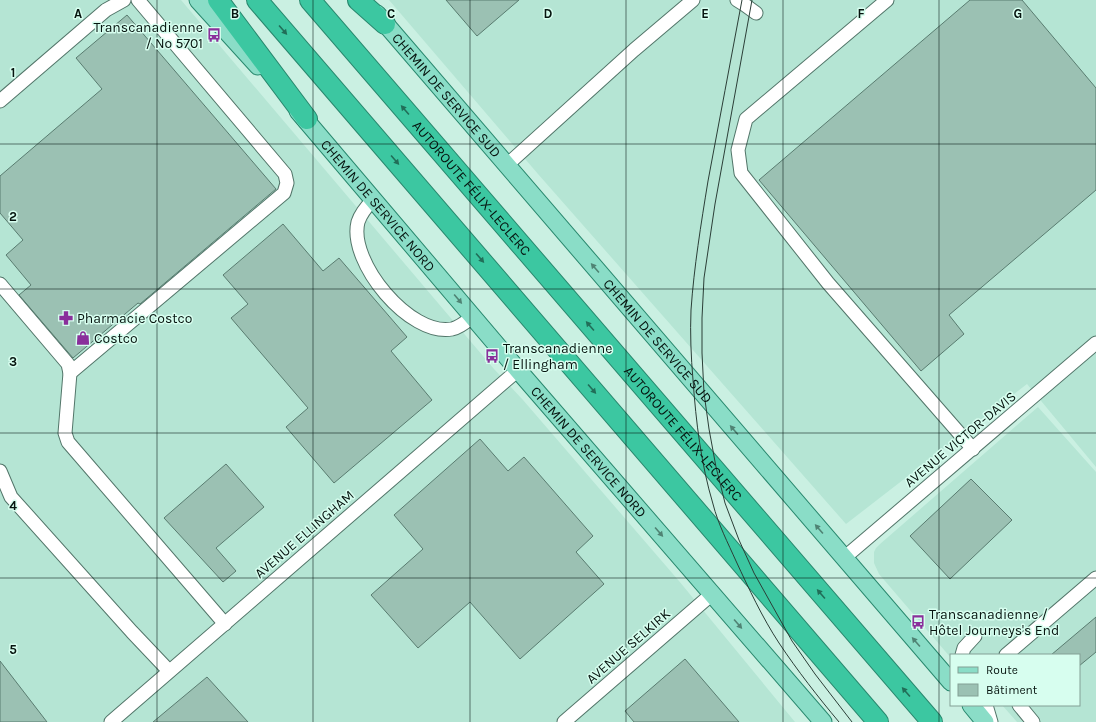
<svg xmlns="http://www.w3.org/2000/svg" width="1096" height="722" font-family="Karla,sans-serif">
  <rect width="100%" height="100%" fill="#caf0e2"/>
  <g fill="#b5e5d4">
    <path d="M0,0h181l313,369 29,31 156,181 116,141h-795z"/>
    <path d="M389,0h707v467l-69,-83 -181,140 -308,-350z"/>
    <path d="M1038,407l58,65v250h-79l-15,-17h77v-50h-128v3l-72,-84 -5,-11v-11l2,-4 4,-4z"/>
  </g>
  <g fill="#9bc1b3" stroke="#597c70">
    <path d="M446,0h73l-42,36z"/>
    <path d="M970,0h52l74,88v102l-147,125 15,19 -43,37 -162,-191z"/>
    <path d="M127,15l149,174 -136,115 -2,-1 -65,55 -54,-63 12,-10 -25,-30 17,-15 -23,-27v-37l102,-87 -26,-31z"/>
    <path d="M283,224l40,47 16,-13 68,79 -16,14 41,49 -98,83 -48,-56 22,-19 -77,-90 17,-14 -25,-29z"/>
    <path d="M480,439l28,32 16,-14 69,79 -17,16 28,32 -84,75 -50,-57 -52,46 -47,-53 52,-46 -29,-34z"/>
    <path d="M226,464l38,43 -48,41 20,23 -13,11 -59,-64z"/>
    <path d="M971,479l41,41 -62,59 -40,-43z"/>
    <path d="M1096,617v35l-17,14v-11h-28z"/>
    <path d="M685,659l54,63h-105l-9,-11z"/>
    <path d="M0,661l47,61h-47z"/>
    <path d="M207,677l41,45h-95z"/>
  </g>
  <g fill="none" stroke-linecap="round" stroke-linejoin="round">
    <defs>
      <g id="minor">
        <path d="M737,0l8,5 11,8"/>
        <path d="M887,0l-141,119 -8,31 3,23 87,110 145,166"/>
        <path d="M0,101l106,-91 18,-10"/>
        <path d="M507,165l127,-115 59,-50"/>
        <path d="M373,200c-6,6 -12,13 -15,22 -10,40 52,115 94,107 9,-2 15,-8 21,-13"/>
        <path d="M0,284l68,80 2,9 -5,60 3,9 157,182"/>
        <path d="M70,373l214,-180 3,-10 -2,-9 -147,-174"/>
        <path d="M0,471l11,26 121,135 37,39"/>
        <path d="M844,558l252,-215"/>
        <path d="M962,655l2,-7 11,-12"/>
        <path d="M1006,655l90,-77"/>
        <path d="M986,705l5,17"/>
        <path d="M1019,705l14,17"/>
        <path d="M111,722l407,-352"/>
        <path d="M564,722l148,-128"/>
      </g>
      <g id="major">
        <path d="M198,0l60,66"/>
        <path id="s1" d="M377,14l574,668"/>
        <path id="s2" d="M298,111l220,259 305,352"/>
        <path d="M971,705l14,17"/>
      </g>
      <g id="highway">
        <path d="M218,0l89,119"/>
        <path d="M257,0l621,722"/>
        <path id="s3" d="M310,0l622,722"/>
        <path d="M358,0l27,24"/>
      </g>
    </defs>
    <use href="#minor" stroke="#527569" stroke-width="15"/>
    <use href="#major" stroke="#29886e" stroke-width="19"/>
    <use href="#highway" stroke="#29886e" stroke-width="22"/>
    <use href="#minor" stroke="#fff" stroke-width="13"/>
    <use href="#major" stroke="#8addc7" stroke-width="17"/>
    <use href="#highway" stroke="#3cc7a1" stroke-width="20"/>
    <g stroke="#2b3e37" stroke-width="1">
      <path d="M742,0c-11,60 -23,121 -34,181 -7,43 -14,86 -17,129 -1,23 0,47 2,70 3,42 8,84 20,124 5,20 15,39 23,57 13,28 26,56 43,82 18,27 39,54 60,79"/>
      <path d="M752,0l-37,204 -11,74 -2,40v35l2,40 5,36 7,38 9,36 14,37 15,33 38,68 23,33 37,48"/>
    </g>
  </g>
  <defs><path id="oneway-solid" d="M-6-.8H1V-3.2L6.5 0L1 3.2V.8H-6Z"/></defs>
  <g fill="#216e58">
    <use href="#oneway-solid" transform="translate(283 30) rotate(49)"/>
    <use href="#oneway-solid" transform="translate(405 110) rotate(-131)"/>
    <use href="#oneway-solid" transform="translate(395 160) rotate(49)"/>
    <use href="#oneway-solid" transform="translate(480 258) rotate(49)"/>
    <use href="#oneway-solid" transform="translate(590 326) rotate(-131)"/>
    <use href="#oneway-solid" transform="translate(592 389) rotate(49)"/>
    <use href="#oneway-solid" transform="translate(821 594) rotate(-131)"/>
    <use href="#oneway-solid" transform="translate(906 692) rotate(-131)"/>
  </g>
  <g fill="#4f8374">
    <use href="#oneway-solid" transform="translate(595 268) rotate(-131)"/>
    <use href="#oneway-solid" transform="translate(458 299) rotate(50)"/>
    <use href="#oneway-solid" transform="translate(734 430) rotate(-131)"/>
    <use href="#oneway-solid" transform="translate(819 529) rotate(-131)"/>
    <use href="#oneway-solid" transform="translate(659 532) rotate(49)"/>
    <use href="#oneway-solid" transform="translate(738 624) rotate(49)"/>
    <use href="#oneway-solid" transform="translate(916 642) rotate(-131)"/>
  </g>
  <path fill="none" stroke="#06140f" stroke-width="1" stroke-opacity="0.55" d="M157,0v722M313,0v722M470,0v722M626,0v722M783,0v722M939,0v722M0,144h1096M0,289h1096M0,433h1096M0,578h1096"/>
  <defs>
    <symbol id="bus-bare" viewBox="-9 -9 18 18"><path d="M-5-6H5V4H4V6H2V4H-2V6H-4V4H-5ZM-3.5-4V0h7V-4ZM-3.5 1.2v1.5H-2V1.2ZM2 1.2v1.5H3.5V1.2Z" fill="#8a2f9b" stroke="#d7feef" stroke-width="2.5" paint-order="stroke"/></symbol>
    <symbol id="pharmacy-bare" viewBox="-9 -9 18 18"><path d="M-2-6h4v4h4v4h-4v4h-4v-4h-4v-4h4Z" fill="#8a2f9b" stroke="#d7feef" stroke-width="2.5" paint-order="stroke"/></symbol>
    <symbol id="shop-bare" viewBox="-9 -9 18 18"><path d="M-5-2.5h2.3a2.7 3.5 0 0 1 5.4 0H5L5.5 6h-11ZM-1.5-2.5h3a1.5 2.3 0 0 0-3 0Z" fill="#8a2f9b" stroke="#d7feef" stroke-width="2.5" paint-order="stroke"/></symbol>
  </defs>
  <g fill-rule="evenodd">
    <use href="#bus-bare" x="204" y="25" width="20" height="20"/>
    <use href="#pharmacy-bare" x="56" y="308" width="20" height="20"/>
    <use href="#shop-bare" x="73" y="328" width="20" height="20"/>
    <use href="#bus-bare" x="482" y="346" width="20" height="20"/>
    <use href="#bus-bare" x="908" y="612" width="20" height="20"/>
  </g>
  <g text-anchor="middle" stroke-width="3" stroke-linejoin="round" paint-order="stroke">
    <g font-size="14" fill="#06140f" stroke="#d7feef" text-anchor="start">
      <text x="203" y="32" text-anchor="end">Transcanadienne<tspan x="203" dy="16">/ No 5701</tspan></text>
      <text x="77" y="323">Pharmacie Costco</text>
      <text x="94" y="343">Costco</text>
      <text x="503" y="353">Transcanadienne<tspan x="503" dy="16">/ Ellingham</tspan></text>
      <text x="929" y="619">Transcanadienne /<tspan x="929" dy="16">Hôtel Journeys's End</tspan></text>
    </g>
    <g font-size="14" fill="#06140f" stroke="#d7feef">
      <text dy="5" stroke="none"><textPath href="#s1" startOffset="107">CHEMIN DE SERVICE SUD</textPath></text>
      <text dy="5" stroke="none"><textPath href="#s3" startOffset="248">AUTOROUTE FÉLIX-LECLERC</textPath></text>
      <text dy="5" stroke="none"><textPath href="#s2" startOffset="124">CHEMIN DE SERVICE NORD</textPath></text>
      <text dy="5" stroke="none"><textPath href="#s1" startOffset="431">CHEMIN DE SERVICE SUD</textPath></text>
      <text dy="5" stroke="none"><textPath href="#s3" startOffset="572">AUTOROUTE FÉLIX-LECLERC</textPath></text>
      <text transform="translate(960 439) rotate(-40)" y="5">AVENUE VICTOR-DAVIS</text>
      <text dy="5" stroke="none"><textPath href="#s2" startOffset="448">CHEMIN DE SERVICE NORD</textPath></text>
      <text transform="translate(304 534) rotate(-41)" y="5">AVENUE ELLINGHAM</text>
      <text transform="translate(628 646) rotate(-41)" y="5">AVENUE SELKIRK</text>
    </g>
  </g>
  <g font-size="13" text-anchor="middle" font-weight="bold" fill="#06140f" stroke="#d7feef" stroke-width="3" stroke-linejoin="round" paint-order="stroke">
    <text x="78" y="18">A</text>
    <text x="235" y="18">B</text>
    <text x="391" y="18">C</text>
    <text x="548" y="18">D</text>
    <text x="705" y="18">E</text>
    <text x="861" y="18">F</text>
    <text x="1018" y="18">G</text>
    <text x="13" y="77">1</text>
    <text x="13" y="221">2</text>
    <text x="13" y="366">3</text>
    <text x="13" y="510">4</text>
    <text x="13" y="654">5</text>
  </g>
  <rect x="950" y="654" width="130" height="52" fill="#d7feef" stroke="#83a095"/>
  <rect x="958" y="667" width="20" height="6" fill="#8addc7" stroke="#83a095"/>
  <text x="986" y="674" font-size="12" fill="#06140f">Route</text>
  <rect x="958" y="684" width="20" height="12" fill="#9bc1b3" stroke="#83a095"/>
  <text x="986" y="694" font-size="12" fill="#06140f">Bâtiment</text>
</svg>
